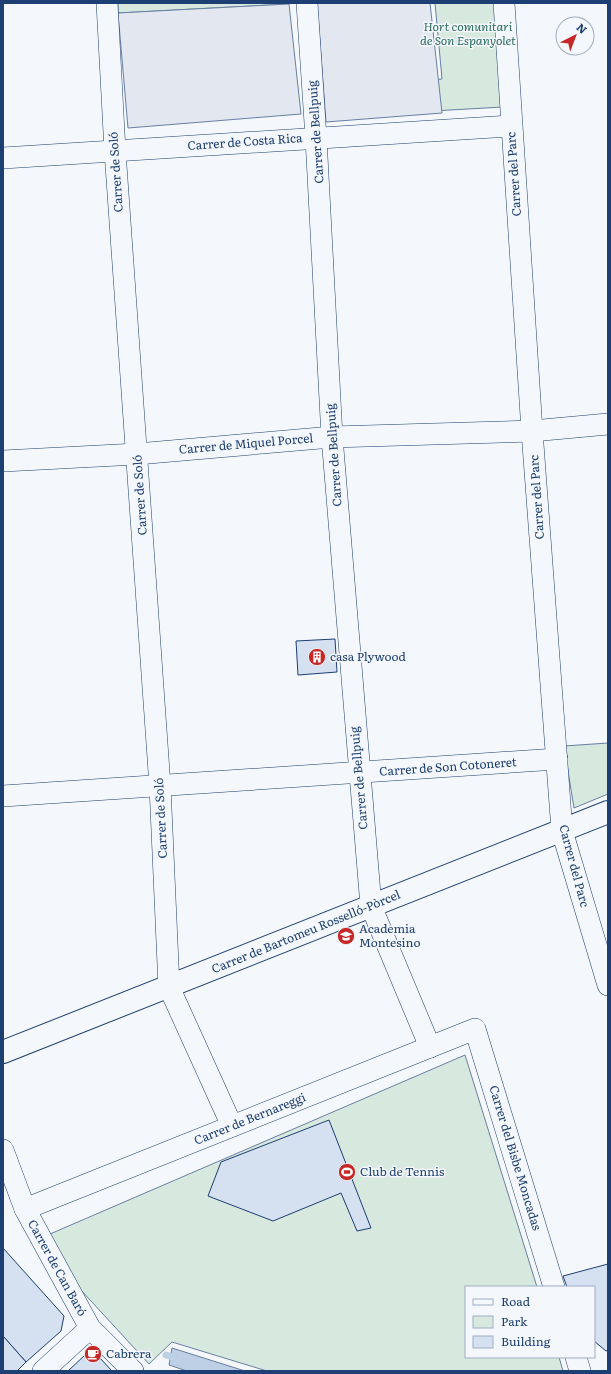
<svg xmlns="http://www.w3.org/2000/svg" width="611" height="1374" font-family="Literata,serif">
  <rect width="100%" height="100%" fill="#f4f7fb"/>
  <g fill="#d7e8df" stroke="#687fa3">
    <path d="M118,3h171v1l-171,9z"/>
    <path d="M435,3h62l6,104 -141,8 54,-34 26,-2z"/>
    <path d="M608,743v51l-34,14 -10,-62z"/>
    <path d="M465,1055l72,232h-71v70h93l4,14h-296l-95,-29 -23,22 -93,-101 -6,-29z"/>
  </g>
  <g fill="#e3e8f0" stroke="#687fa3">
    <path d="M317,3h113l12,110 -116,9z"/>
    <path d="M289,4l12,110 -173,14 -10,-115z"/>
  </g>
  <path fill="#bed0e5" stroke="#687fa3" d="M172,1348l73,23h-58l-18,-6z"/>
  <g fill="none" stroke-linecap="round" stroke-linejoin="round">
    <path stroke="#bed0e5" stroke-width="7" d="M166,1355l13,4"/>
  </g>
  <g fill="#d5e0f0" stroke="#1d3f73">
    <path d="M335,639l2,33 -39,3 -2,-34z"/>
    <path d="M329,1120l42,108 -14,3 -16,-38 -68,28 -65,-25 13,-34z"/>
    <path d="M3,1248l61,68 -3,15 -35,31 -23,-26z"/>
    <path d="M608,1264v86l-2,1 -12,-10v-54h-27l-4,-11z"/>
    <path d="M3,1336l23,26 -9,9h-14z"/>
    <path d="M85,1355l14,2 13,14h-44z"/>
  </g>
  <g fill="none" stroke-linecap="round" stroke-linejoin="round">
    <defs>
      <g id="street">
        <path d="M107,3l8,148 45,635 9,201 63,139"/>
        <path d="M307,3l9,135 16,299 39,469 59,141"/>
        <path d="M504,3l28,428 30,400 46,154"/>
        <path d="M3,158l508,-32"/>
        <path d="M3,461l134,-7 195,-17 200,-6 76,-7"/>
        <path d="M3,796l554,-37"/>
        <path d="M3,1150l22,59 65,119 43,43"/>
        <path d="M25,1209l450,-180 79,258"/>
        <path d="M576,1357l4,14"/>
        <path d="M43,1371l47,-43"/>
      </g>
      <path id="secondary" d="M3,1052l605,-240"/>
    </defs>
    <use href="#street" stroke="#1d3f73" stroke-width="22"/>
    <use href="#secondary" stroke="#1d3f73" stroke-width="24"/>
    <use href="#street" stroke="#f4f7fb" stroke-width="21"/>
    <use href="#secondary" stroke="#f4f7fb" stroke-width="22"/>
  </g>
  <defs>
    <symbol id="building-disc" viewBox="-11 -11 22 22"><circle r="9.5" fill="#c62828" stroke="#f4f7fb"/><path d="M-4-6H4V6H1V3H-1V6H-4ZM-2.5-4.3h1.7v1.8h-1.7ZM.8-4.3h1.7v1.8H.8ZM-2.5-1h1.7V.8h-1.7ZM.8-1h1.7V.8H.8Z" fill="#fff"/></symbol>
    <symbol id="university-disc" viewBox="-11 -11 22 22"><circle r="9.5" fill="#c62828" stroke="#f4f7fb"/><path d="M0-5L7-2L0 1L-7-2ZM-4 1L0 2.5L4 1V4Q0 6-4 4Z" fill="#fff"/></symbol>
    <symbol id="stadium-disc" viewBox="-11 -11 22 22"><circle r="9.5" fill="#c62828" stroke="#f4f7fb"/><path d="M0-5a6.5 5 0 1 0 0 10a6.5 5 0 1 0 0-10ZM-3.5-1.8h7v3.6h-7Z" fill="#fff"/></symbol>
    <symbol id="cafe-disc" viewBox="-11 -11 22 22"><circle r="9.5" fill="#c62828" stroke="#f4f7fb"/><path d="M-5.5-4.5H6V0H3Q3 3.5 0 3.5H-2.5Q-5.5 3.5-5.5 0ZM3-3.2v2h1.7v-2ZM-6 4.5H4V6H-6Z" fill="#fff"/></symbol>
  </defs>
  <g fill-rule="evenodd">
    <use href="#building-disc" x="307" y="647" width="20" height="20"/>
    <use href="#university-disc" x="336" y="926" width="20" height="20"/>
    <use href="#stadium-disc" x="337" y="1162" width="20" height="20"/>
    <use href="#cafe-disc" x="83" y="1344" width="20" height="20"/>
  </g>
  <g text-anchor="middle" stroke-width="3" stroke-linejoin="round" paint-order="stroke">
    <g font-size="12" font-style="italic" fill="#2c6c60" stroke="#f4f7fb">
      <text x="468" y="31">Hort comunitari<tspan x="468" dy="14">de Son Espanyolet</tspan></text>
    </g>
    <g font-size="12" fill="#1d3f73" stroke="#f4f7fb">
      <text transform="translate(316 132) rotate(-94)" y="4">Carrer de Bellpuig</text>
      <text transform="translate(245 142) rotate(-4)" y="4">Carrer de Costa Rica</text>
      <text transform="translate(116 172) rotate(-94)" y="4">Carrer de Soló</text>
      <text transform="translate(514 174) rotate(-94)" y="4">Carrer del Parc</text>
      <text transform="translate(246 444) rotate(-5)" y="4">Carrer de Miquel Porcel</text>
      <text transform="translate(334 455) rotate(-94)" y="4">Carrer de Bellpuig</text>
      <text transform="translate(140 495) rotate(-94)" y="4">Carrer de Soló</text>
      <text transform="translate(537 497) rotate(-94)" y="4">Carrer del Parc</text>
      <text transform="translate(448 767) rotate(-4)" y="4">Carrer de Son Cotoneret</text>
      <text transform="translate(359 778) rotate(-95)" y="4">Carrer de Bellpuig</text>
      <text transform="translate(161 818) rotate(-93)" y="4">Carrer de Soló</text>
      <text transform="translate(574 866) rotate(75)" y="4">Carrer del Parc</text>
      <text transform="translate(306 932) rotate(-22)" y="4">Carrer de Bartomeu Rosselló-Pòrcel</text>
      <text transform="translate(250 1119) rotate(-22)" y="4">Carrer de Bernareggi</text>
      <text transform="translate(515 1158) rotate(73)" y="4">Carrer del Bisbe Moncadas</text>
      <text transform="translate(57 1268) rotate(61)" y="4">Carrer de Can Baró</text>
    </g>
    <g font-size="12" fill="#1d3f73" stroke="#f4f7fb" text-anchor="start">
      <text x="330" y="661">casa Plywood</text>
      <text x="359" y="933">Academia<tspan x="359" dy="14">Montesino</tspan></text>
      <text x="360" y="1176">Club de Tennis</text>
      <text x="106" y="1358">Cabrera</text>
    </g>
  </g>
  <rect width="611" height="1374" fill="none" stroke="#1d3f73" stroke-width="8"/>
  <rect x="465" y="1286" width="130" height="72" fill="#f4f7fb" stroke="#9eadc5"/>
  <rect x="473" y="1299" width="20" height="6" fill="#f4f7fb" stroke="#9eadc5"/>
  <text x="501" y="1306" font-size="12" fill="#1d3f73">Road</text>
  <rect x="473" y="1316" width="20" height="12" fill="#d7e8df" stroke="#9eadc5"/>
  <text x="501" y="1326" font-size="12" fill="#1d3f73">Park</text>
  <rect x="473" y="1336" width="20" height="12" fill="#d5e0f0" stroke="#9eadc5"/>
  <text x="501" y="1346" font-size="12" fill="#1d3f73">Building</text>
  <g transform="translate(575 36) rotate(42)"><circle r="19" fill="#f4f7fb" stroke="#9eadc5"/>
  <path d="M0-3L7 15L0 10L-7 15Z" fill="#c62828"/>
  <text y="-6" font-size="11" font-weight="bold" text-anchor="middle" fill="#1d3f73">N</text>
  </g>
</svg>
